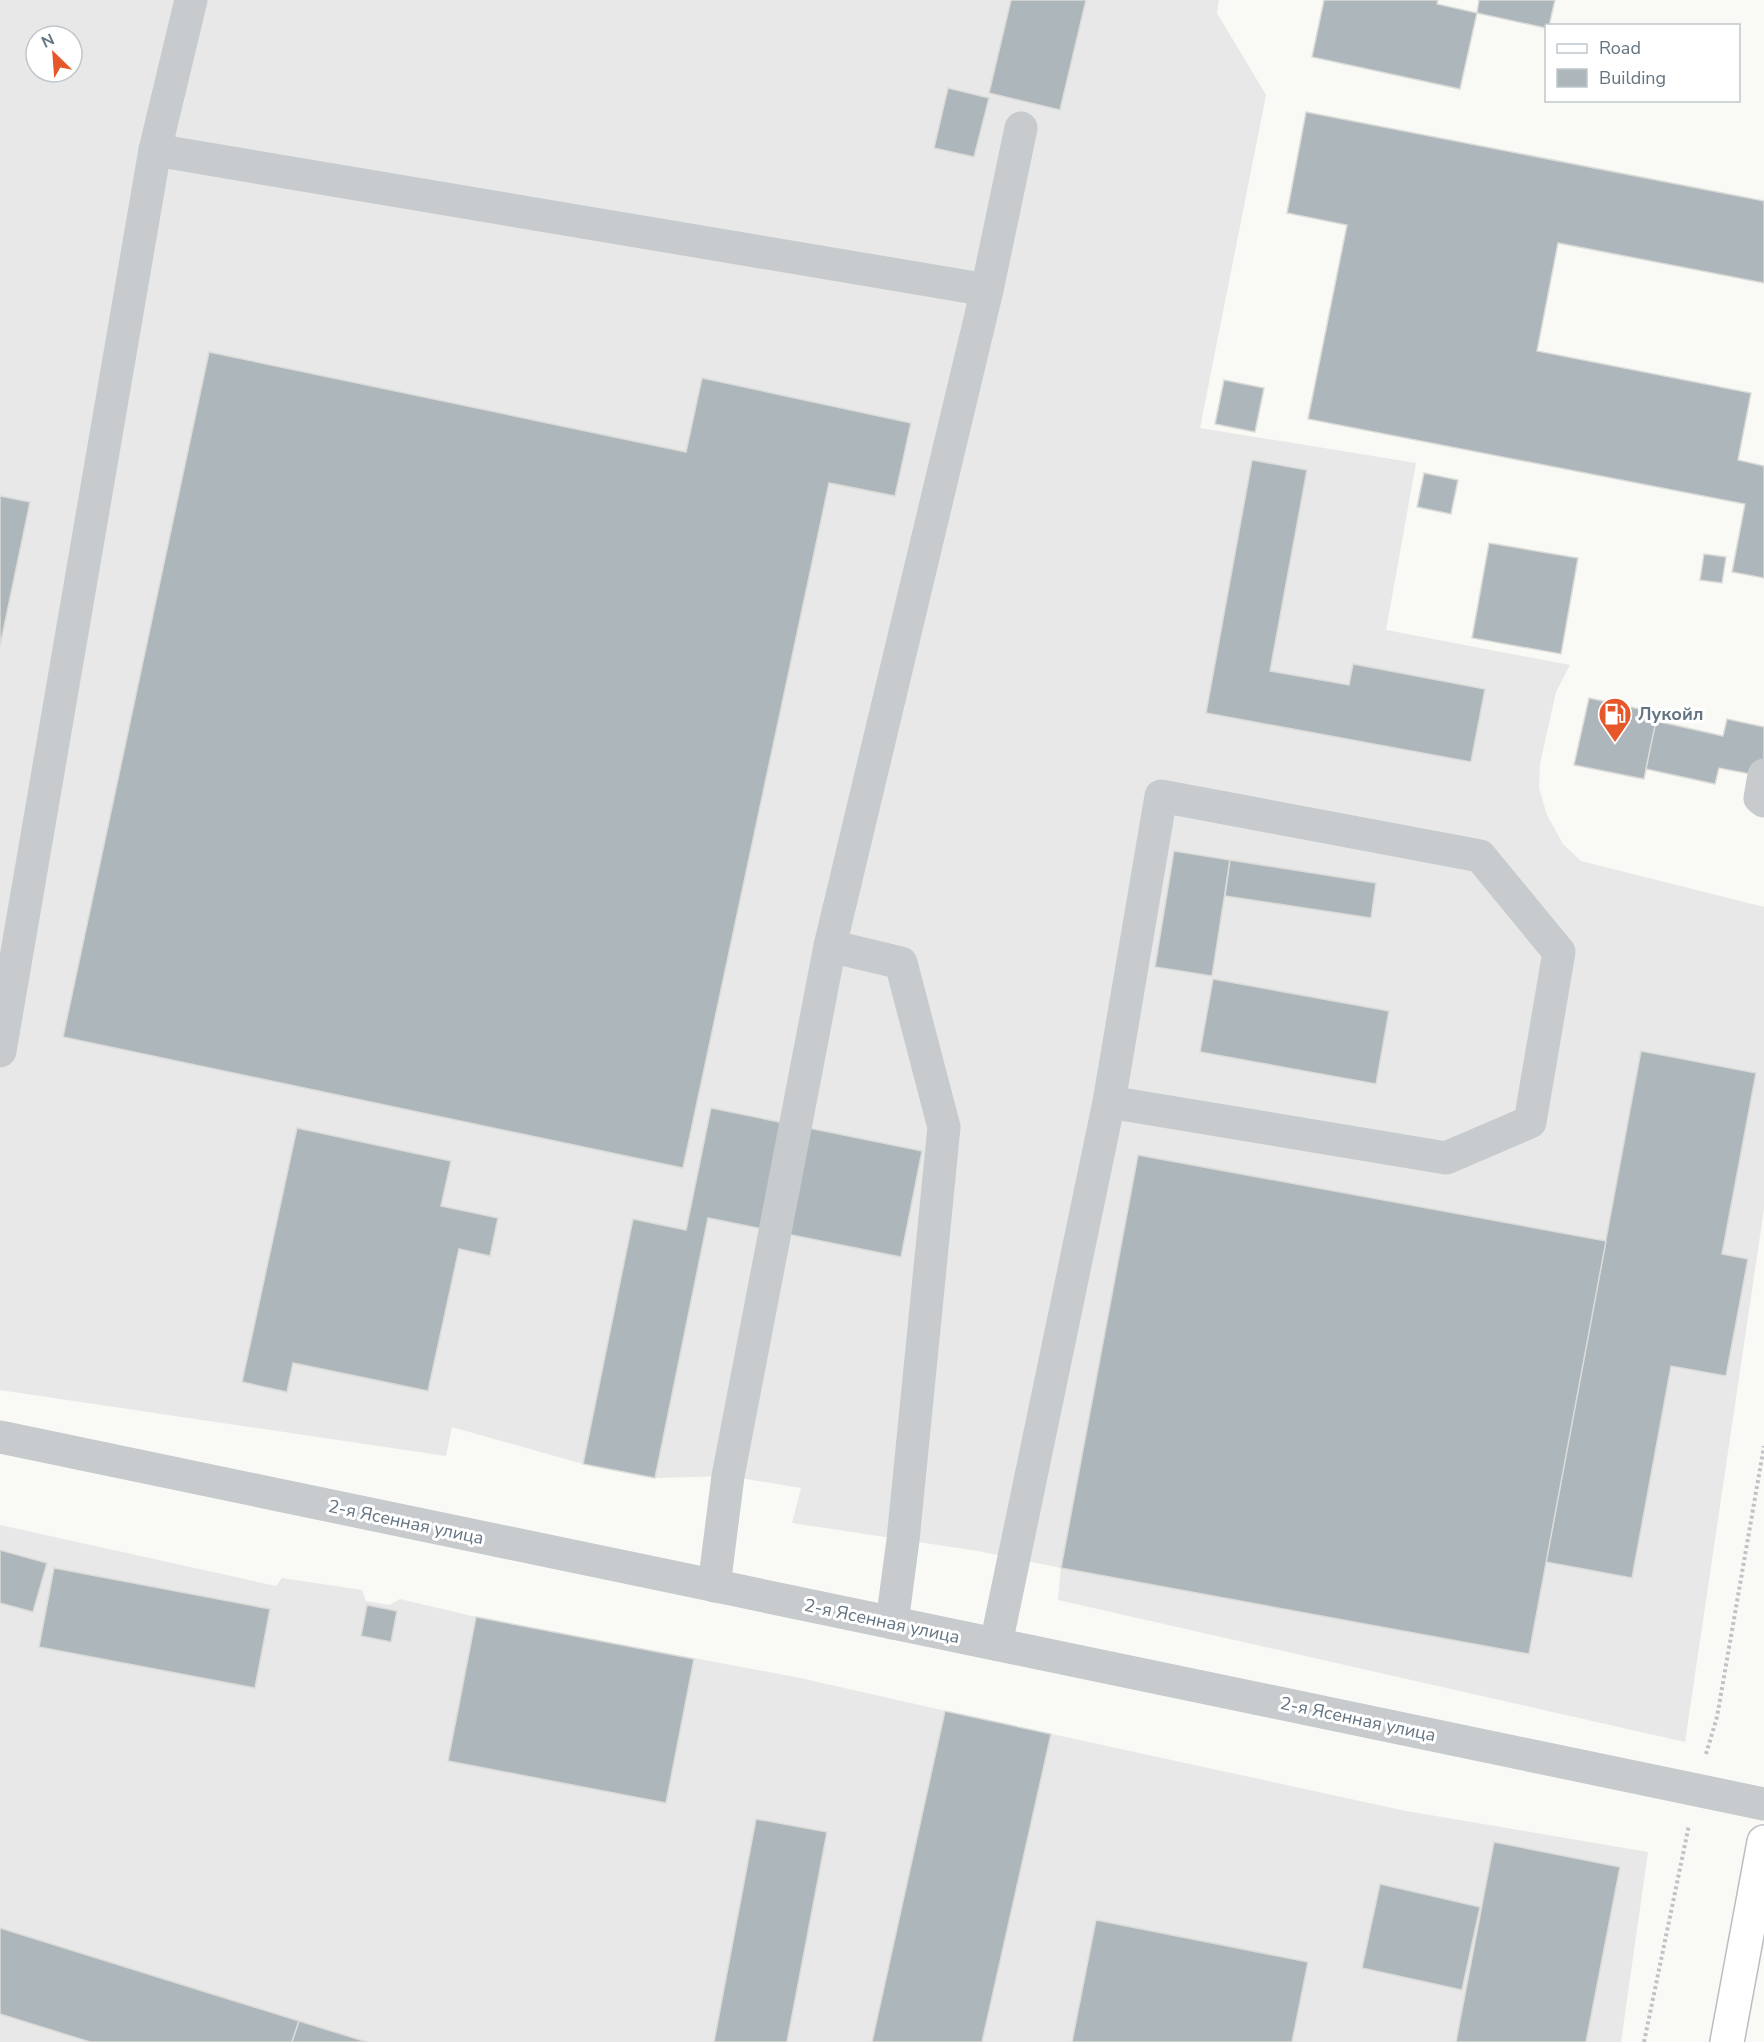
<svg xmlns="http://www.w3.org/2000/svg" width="1764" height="2042" font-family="'Nunito Sans',sans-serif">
  <rect width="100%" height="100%" fill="#f9f9f6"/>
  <g fill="#e7e8e7" fill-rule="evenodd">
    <path d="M0,0h1219l-2,13 49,82 -66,333 216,35 -30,167 184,35 -14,27 -16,72 -1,24 8,27 16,29 18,17 183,46v302l-79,533 -627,-142 3,-32 -83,-17 -186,-28 9,-35 -73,-12 -73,2 -72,-14 -131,-37 -6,29 -446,-66zM36,36h36v36h-36z"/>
    <path d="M0,1525l276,61 6,-8 80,12 4,11 24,4 10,-6 76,18 324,61 146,33 460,100 242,41 -27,190h-1621z"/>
  </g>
  <g fill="#adb6bb" stroke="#dbdbd8" stroke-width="1.5">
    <path d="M1011,0h75l-26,110 -71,-17z"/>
    <path d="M1324,0h114l-1,4 40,9 -17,76 -148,-32z"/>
    <path d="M1479,0h76l-6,26h-3v2l-69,-15z"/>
    <path d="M948,88l41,10 -15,59 -40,-9z"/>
    <path d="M1306,112l458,89v82l-206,-40 -21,108 214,42 -13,67 26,6v112l-32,-6 13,-68 -437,-85 39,-194 -60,-12z"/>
    <path d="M209,352l477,100 16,-74 209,45 -16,73 -66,-13 -146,685 -620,-131z"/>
    <path d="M1224,380l40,8 -9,44 -40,-8z"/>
    <path d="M1252,460l55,10 -37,201 79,14 4,-21 132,25 -14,73 -265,-49z"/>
    <path d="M1424,473l34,7 -7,34 -34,-7z"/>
    <path d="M0,496l30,6 -30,144z"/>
    <path d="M1489,543l89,15 -17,96 -89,-16z"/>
    <path d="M1704,554l22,3 -4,26 -22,-3z"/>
    <path d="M1589,698l69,15 -14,66 -70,-14z"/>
    <path d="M1727,719l37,8v36l-3,13 -42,-8 -4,16 -69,-15 10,-48 67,15z"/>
    <path d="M1174,851l56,9 -18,116 -57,-9z"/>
    <path d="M1230,860l146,23 -5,35 -146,-22z"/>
    <path d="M1213,979l176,32 -13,73 -176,-32z"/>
    <path d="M1641,1051l115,22 -34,181 26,5 -22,117 -55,-10 -39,212 -86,-16z"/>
    <path d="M711,1108l211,43 -21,106 -193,-39 -53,260 -72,-14 50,-245 53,11z"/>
    <path d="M297,1128l154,33 -10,45 57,12 -8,38 -31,-7 -31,142 -135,-28 -6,29 -45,-10z"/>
    <path d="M1138,1155l468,86 -77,413 -468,-86z"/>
    <path d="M0,1550l47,13 -14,49 -33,-9z"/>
    <path d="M54,1568l216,41 -15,79 -216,-41z"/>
    <path d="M367,1605l30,6 -6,31 -30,-6z"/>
    <path d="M476,1617l218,42 -28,144 -218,-42z"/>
    <path d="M945,1711l106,23 -69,308h-110z"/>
    <path d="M756,1819l71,13 -40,210h-73z"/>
    <path d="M1494,1842l126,25 -34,175h-130z"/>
    <path d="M1380,1884l100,23 -18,83 -100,-22z"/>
    <path d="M1096,1920l212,42 -16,80h-220z"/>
    <path d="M0,1928l299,93 -7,21h-202l-90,-28z"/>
    <path d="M299,2021l68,21h-75z"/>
  </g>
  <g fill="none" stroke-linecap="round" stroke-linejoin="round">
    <defs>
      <path id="major" d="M1727,2042l37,-200"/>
    </defs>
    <use href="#major" stroke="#babec2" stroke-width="36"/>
    <g stroke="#c0c3c5" stroke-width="4" stroke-dasharray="3 3" stroke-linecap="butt">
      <path d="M1706,1754l11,-37 47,-271"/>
      <path d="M1644,2042l45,-217"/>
    </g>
    <g stroke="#c7cbce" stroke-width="33">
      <path d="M155,150l832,140"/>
      <path d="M1764,775l-4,23 4,3"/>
      <path d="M830,946l71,17 43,164 -41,413 -11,83"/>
      <path d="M0,1051l155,-901 36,-150"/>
      <path d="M0,1437l1764,367"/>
      <path d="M714,1586l14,-110 102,-530 157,-656 34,-162"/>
      <path d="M996,1644l113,-542 52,-306 319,60 79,96 -29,170 -84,36 -337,-56"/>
    </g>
    <use href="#major" stroke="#fff" stroke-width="33"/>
  </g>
  <defs>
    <symbol id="fuel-pin" viewBox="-11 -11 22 30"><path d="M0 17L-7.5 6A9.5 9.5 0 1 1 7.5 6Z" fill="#e65729" stroke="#fff"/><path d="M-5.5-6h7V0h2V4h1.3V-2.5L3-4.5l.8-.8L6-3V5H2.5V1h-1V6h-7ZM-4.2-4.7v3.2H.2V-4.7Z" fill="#fff"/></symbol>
  </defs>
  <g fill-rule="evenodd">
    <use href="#fuel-pin" x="1596" y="695" width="38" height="52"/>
  </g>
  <g text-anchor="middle" stroke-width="6" stroke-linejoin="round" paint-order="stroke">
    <g font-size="18" font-weight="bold" fill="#637482" stroke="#fff" text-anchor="start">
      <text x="1638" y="720">Лукойл</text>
    </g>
    <g font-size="18" fill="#637482" stroke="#fff">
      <text transform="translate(406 1522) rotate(12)" y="6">2-я Ясенная улица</text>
      <text transform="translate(882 1621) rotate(12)" y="6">2-я Ясенная улица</text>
      <text transform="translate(1358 1719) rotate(12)" y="6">2-я Ясенная улица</text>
    </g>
  </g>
  <rect x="1545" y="24" width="195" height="78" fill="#ffffff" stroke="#c1c7cd" stroke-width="1.5"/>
  <rect x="1557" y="44" width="30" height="9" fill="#ffffff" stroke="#c1c7cd" stroke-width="1.5"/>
  <text x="1599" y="54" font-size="18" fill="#637482">Road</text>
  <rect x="1557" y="69" width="30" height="18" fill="#adb6bb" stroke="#c1c7cd" stroke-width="1.5"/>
  <text x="1599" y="84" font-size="18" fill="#637482">Building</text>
  <g transform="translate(54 54) rotate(335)"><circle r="28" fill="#ffffff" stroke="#c1c7cd" stroke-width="1.5"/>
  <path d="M0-4.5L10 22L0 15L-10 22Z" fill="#e65729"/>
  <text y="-9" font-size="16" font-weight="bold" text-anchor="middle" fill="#637482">N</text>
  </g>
</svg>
